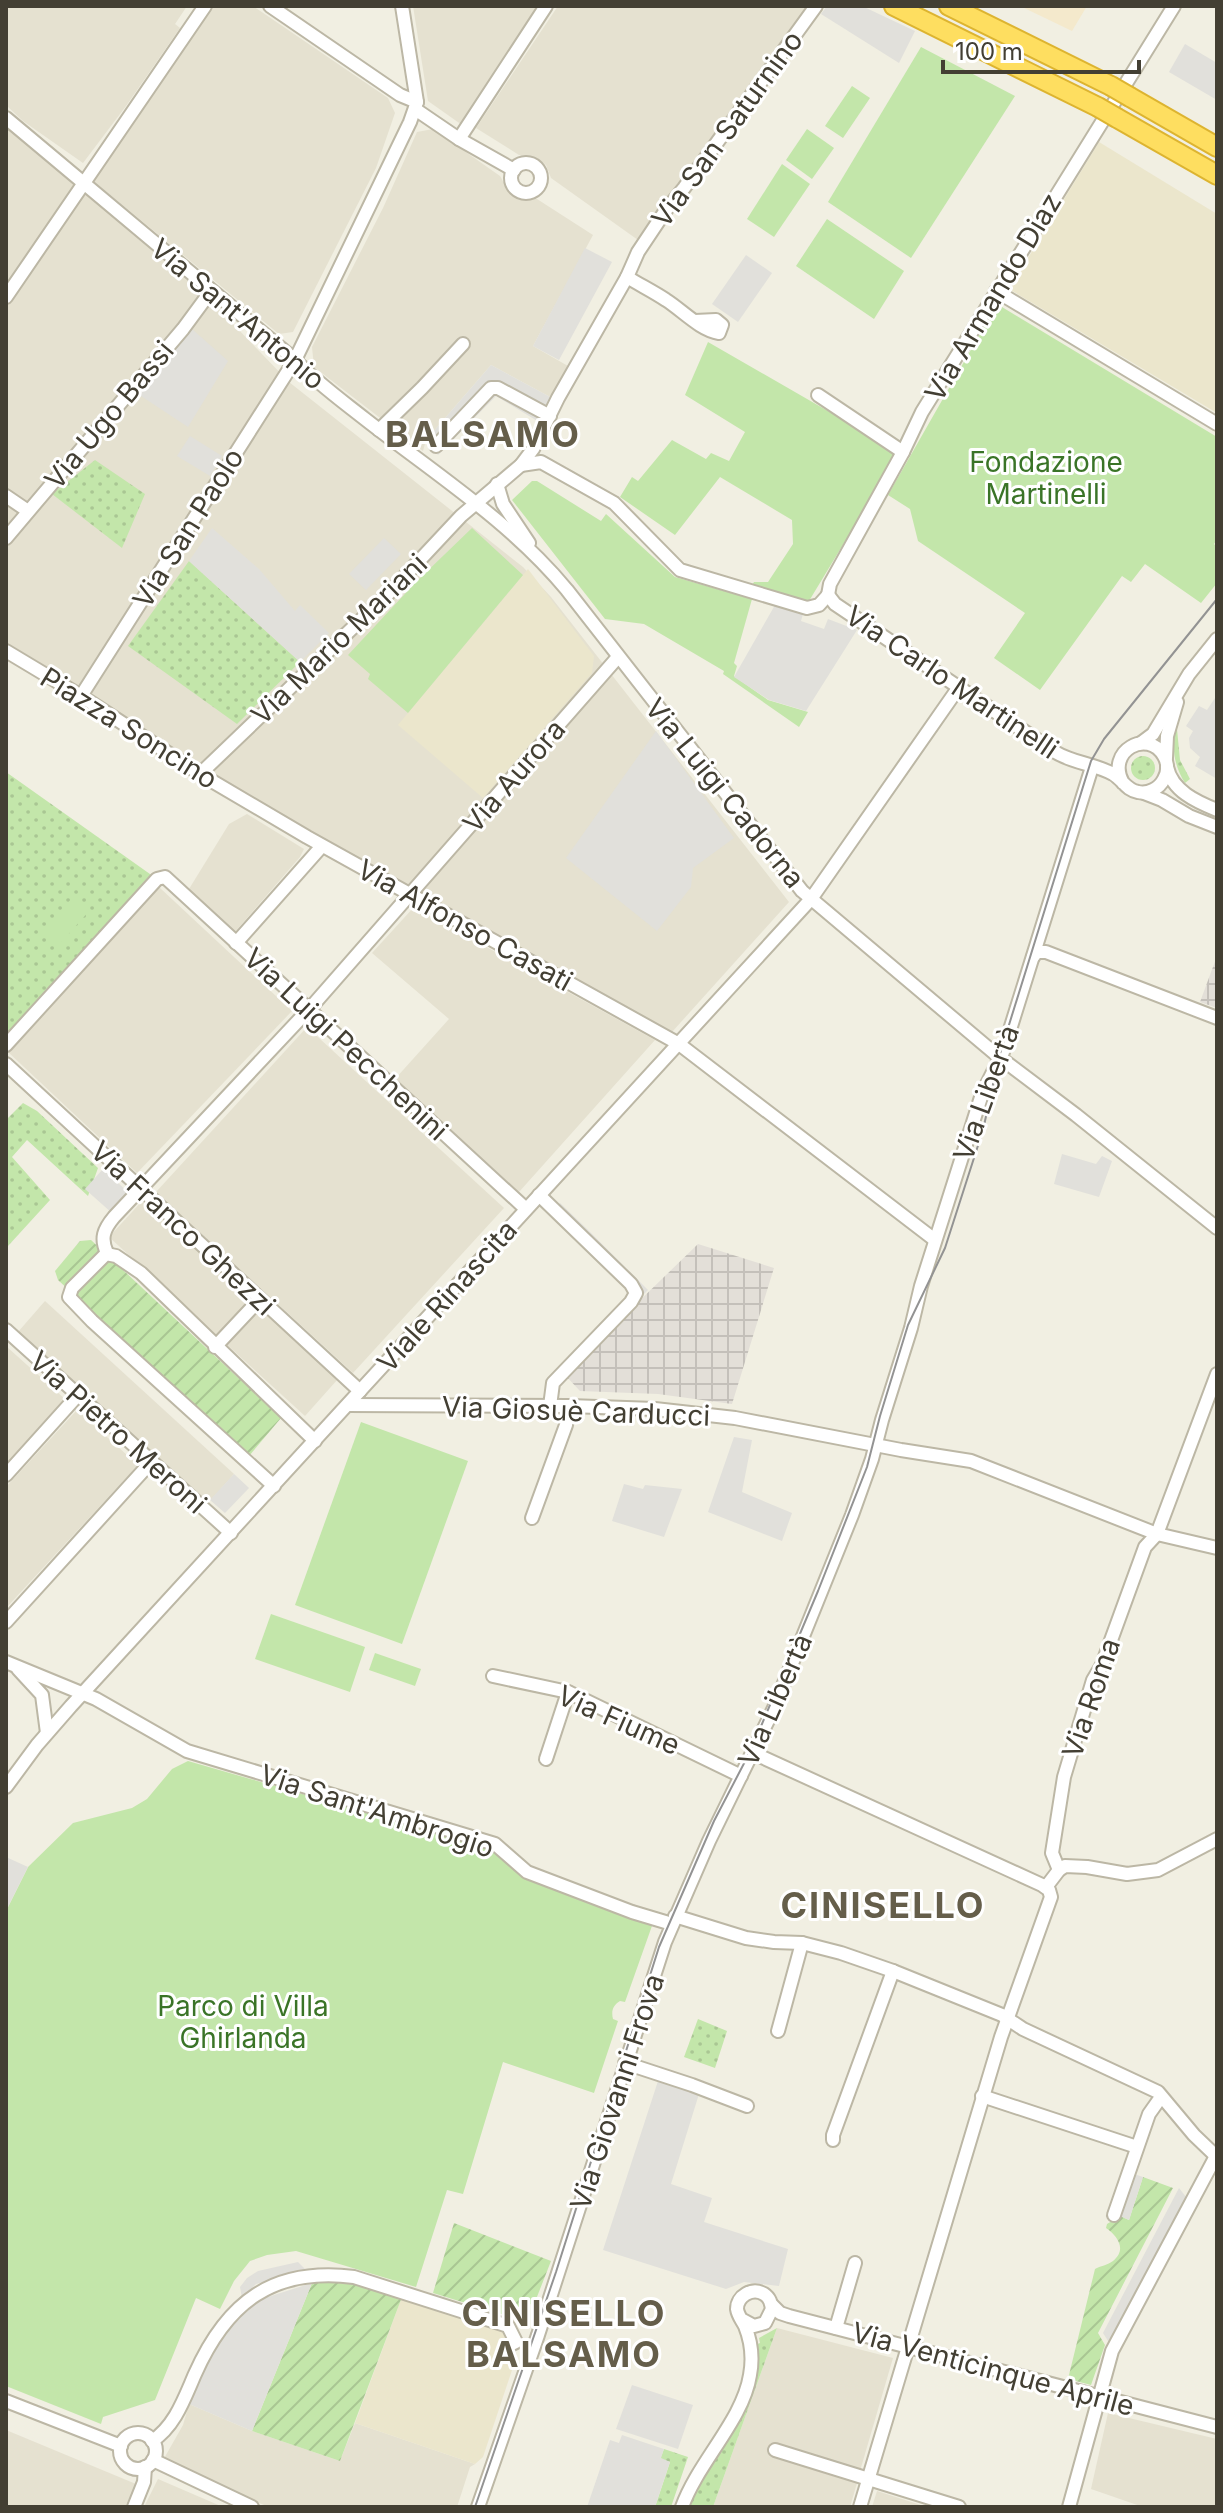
<svg xmlns="http://www.w3.org/2000/svg" width="1223" height="2513" font-family="Inter,sans-serif">
  <defs>
    <pattern id="industrial-grid" width="8" height="8" patternUnits="userSpaceOnUse" patternTransform="scale(2)"><rect width="8" height="8" fill="#e3dfd8"/><path d="M0 4h8M4 0v8" fill="none" stroke="#c4c0ba"/></pattern>
    <pattern id="grass-dots" width="8" height="8" patternUnits="userSpaceOnUse" patternTransform="scale(2)"><rect width="8" height="8" fill="#c3e6aa"/><path d="M2 2h.1M6 6h.1" fill="none" stroke="#a9c693" stroke-width="1.8" stroke-linecap="round"/></pattern>
    <pattern id="garden-furrows" width="10" height="10" patternUnits="userSpaceOnUse" patternTransform="scale(2)"><rect width="10" height="10" fill="#c3e6aa"/><path d="M-1 1l2-2M0 10L10 0M9 11l2-2" fill="none" stroke="#a9c693"/></pattern>
  </defs>
  <rect width="100%" height="100%" fill="#f1efe2"/>
  <g fill="#e5e1d0">
    <path d="M6,6h181l-12,18 5,4 -54,78 -43,57 -60,-42 -17,-16z"/>
    <path d="M211,6h42l135,92 7,15 -19,55 -83,164 -14,2 -187,-154z"/>
    <path d="M413,6h125l-76,119 -34,-24z"/>
    <path d="M558,6h252l-119,166 -53,68 -87,-62 -5,-13 -9,-7 -18,-3 -43,-27z"/>
    <path d="M6,123l201,168 -26,35 -175,207z"/>
    <path d="M433,129l67,47 11,19 9,4h17l56,36 -60,111 35,20 -16,32 -61,-33 -65,75 -3,11 -109,-84 -2,-20 71,-139 34,-76z"/>
    <path d="M209,299l80,83 234,185 28,30 238,305 -117,130 -262,-138 -206,-120 -198,-125v-107z"/>
    <path d="M247,814l57,35 -4,8 -66,76 -45,-44 40,-65z"/>
    <path d="M159,887l133,124 -155,162 -129,-121z"/>
    <path d="M414,907l241,133 -136,152 -124,-113 54,-60 -77,-66z"/>
    <path d="M307,1027l197,181 -151,165 -197,-181z"/>
    <path d="M143,1200l195,179 -33,37 -196,-179z"/>
    <path d="M45,1301l189,173 -26,29 -190,-171z"/>
    <path d="M7,1347l59,53 -60,66v-117z"/>
    <path d="M77,1410l61,55 -132,143v-121z"/>
    <path d="M777,2328l116,30 -33,113 -87,-28 -4,13 88,27 -7,24h-137z"/>
    <path d="M189,2404l63,27 88,30 15,-38 120,41 -5,3 -13,40h-188l-107,-45 21,-37z"/>
    <path d="M1108,2413l109,26v68h-74l-52,-18z"/>
    <path d="M6,2430l130,54 -11,23h-119z"/>
    <path d="M158,2479l65,28h-79z"/>
    <path d="M877,2491l50,16h-55z"/>
  </g>
  <path fill="#f4e9cc" d="M1020,6h67l-15,25z"/>
  <g fill="url(#industrial-grid)">
    <path d="M1217,956v52l-17,-6z"/>
    <path d="M698,1244l76,24 -42,136 -74,-10 -78,-3 -16,-17z"/>
  </g>
  <g fill="#ebe6cc">
    <path d="M1099,142l118,72v199l-208,-124z"/>
    <path d="M528,569l66,87 -2,17 -109,125 -85,-73z"/>
    <path d="M402,2297l99,32 8,7 8,19 -34,102 -8,7 -120,-41z"/>
  </g>
  <g fill="url(#grass-dots)">
    <path d="M95,460l50,34 -23,54 -70,-54z"/>
    <path d="M189,561l111,101 -63,62 -109,-78z"/>
    <path d="M1177,729l3,31 10,19 -5,4c-10,-15 -15,-38 -8,-54z"/>
    <circle cx="1143" cy="768" r="12"/>
    <path d="M6,772l151,107 -151,176z"/>
    <path d="M23,1103l14,8 61,57 -10,28 -61,-56 -15,17 38,43 -42,46 -2,-126z"/>
    <path d="M698,2019l29,12 -12,37 -31,-11z"/>
    <path d="M777,2328l-64,179h-24l9,-21 54,-98 7,-24 -4,-19 5,-2 -1,-5z"/>
    <path d="M664,2449l24,8 -17,50h-16l15,-45 -10,-3z"/>
  </g>
  <g fill="#c3e6aa">
    <path d="M921,47l94,49 -104,162 -83,-56z"/>
    <path d="M852,86l18,12 -27,40 -18,-12z"/>
    <path d="M807,129l27,19 -22,31 -26,-19z"/>
    <path d="M782,164l28,20 -36,53 -27,-18z"/>
    <path d="M827,219l77,52 -30,48 -78,-53z"/>
    <path d="M997,304l220,133v103l-3,4 3,3v36l-16,20 -56,-39 -14,18 -9,-6 -82,114 -46,-32 31,-45 -107,-72 -8,-32 -22,-14z"/>
    <path d="M708,342l191,110 -90,149 -58,-14 3,-5h14l25,-38 -1,-24 -72,-43 -45,58 -55,-38 12,-20 6,4 34,-41 34,19 5,-6 18,8 16,-29 -60,-37z"/>
    <path d="M532,481h5l64,40 5,-7 69,63 77,22 -18,64 3,3 -3,10 34,24 40,12 -9,15 -76,-53 1,-3 -80,-47 -39,-5 -93,-119z"/>
    <path d="M472,528l51,47 -115,138 -40,-34 2,-5 -22,-19 69,-74z"/>
    <path d="M75,895l15,15 -31,35 -16,-15z"/>
    <path d="M361,1422l107,39 -66,183 -107,-39z"/>
    <path d="M271,1614l94,33 -15,45 -95,-33z"/>
    <path d="M375,1653l46,16 -6,17 -46,-16z"/>
    <path d="M188,1761l305,88 33,30 127,44 -28,79 -5,-1c-7,4 -9,10 -7,18l5,2 -24,72 -91,-31 -40,132 -16,-4 -31,97 -120,-36 -29,4 -17,6 -16,20 -14,28 -24,-11 -41,102 -52,17 -2,7 -95,-38v-475l22,-44 45,-44 59,-15 15,-9 25,-30z"/>
  </g>
  <g fill="url(#garden-furrows)">
    <path d="M91,1240l190,178 -32,38 -191,-176 -3,-9 25,-30z"/>
    <path d="M1143,2177l30,11 -75,145 7,12 -14,40 -23,-6 27,-110c5,-3 13,-4 18,-8 14,-11 5,-25 -7,-33l1,-4 13,-8 9,4z"/>
    <path d="M454,2223l97,38 -16,41 -25,12h-9l-68,-21z"/>
    <path d="M330,2280l24,3 48,14 -62,164 -88,-30 60,-148z"/>
  </g>
  <g fill="#e1e0db">
    <path d="M827,6h35l53,25 -16,32 -78,-49z"/>
    <path d="M1185,44l32,19v37l-48,-28z"/>
    <path d="M585,248l27,14 -53,98 -26,-14z"/>
    <path d="M746,255l26,18 -34,49 -26,-18z"/>
    <path d="M192,329l36,32 -40,66 -50,-33z"/>
    <path d="M491,365l61,33 -13,24 -43,-26 -58,59 -12,-15z"/>
    <path d="M190,436l32,20 -12,20 -33,-20z"/>
    <path d="M212,528l47,41 36,42 5,-6 29,28 -29,29 -111,-101z"/>
    <path d="M384,538l17,16 -35,36 -17,-16z"/>
    <path d="M775,605l28,9 -2,7 23,8 4,-10 29,11 -51,81 -37,-11 -35,-23z"/>
    <path d="M1215,698l2,1v80l-22,-13 5,-9 -10,-9 -1,-10 4,-7 -7,-5 13,-20 8,4z"/>
    <path d="M656,731l78,107 -41,30 -2,19 -34,44 -91,-73z"/>
    <path d="M1062,1154l34,10 6,-8 10,5 -13,36 -45,-13z"/>
    <path d="M103,1169l27,25 -18,19 -27,-24z"/>
    <path d="M560,1203l28,27 60,60 -4,4 -87,-88z"/>
    <path d="M734,1437l18,3 -10,52 50,21 -10,28 -74,-29z"/>
    <path d="M234,1474l15,14 -24,25 -15,-13z"/>
    <path d="M624,1484l19,5 2,-4 37,4 -18,48 -52,-16z"/>
    <path d="M6,1857l22,10 -22,44z"/>
    <path d="M658,2081l41,13 -28,90 41,14 -8,24 84,27 -9,37 -35,-4 -18,7 -123,-39z"/>
    <path d="M1134,2174l9,3 -14,43 -9,-4z"/>
    <path d="M1179,2188l7,9 -76,147 -7,-11z"/>
    <path d="M298,2262l8,8 -50,14 -14,14 -2,-11 7,-9 11,-7z"/>
    <path d="M312,2283l-60,148 -63,-27 26,-59 22,-27 18,-17z"/>
    <path d="M632,2385l61,20 -15,44 -62,-20z"/>
    <path d="M622,2435l42,14 -3,9 9,4 -15,45h-68l23,-67 9,3z"/>
  </g>
  <g fill="none" stroke-linecap="round" stroke-linejoin="round">
    <defs>
      <g id="minor">
        <path d="M270,6l130,89 17,7"/>
        <path d="M415,109l44,30 55,31"/>
        <path d="M6,118l289,242c21,22 46,40 70,59 69,54 146,103 202,171l235,301 197,166 77,58 141,113"/>
        <path d="M459,139l87,-133"/>
        <circle cx="526" cy="178" r="15"/>
        <path d="M627,277c13,8 27,15 39,23 16,10 34,30 53,33l3,-8 -6,-5 -21,1"/>
        <path d="M996,291l221,133"/>
        <path d="M6,297l199,-291"/>
        <path d="M818,395l85,57"/>
        <path d="M379,430l43,-42 41,-44"/>
        <path d="M436,446l55,-58h7l52,28"/>
        <path d="M521,465l20,-3 73,41 66,67 127,38 12,-3 9,-10"/>
        <path d="M497,484l6,20 26,39"/>
        <path d="M6,496l22,15"/>
        <path d="M6,538l177,-209 28,-38"/>
        <path d="M828,595l2,-11 73,-132 19,-40 252,-406"/>
        <path d="M828,595l7,9 220,148c18,11 40,12 58,22 10,6 13,16 25,18 10,2 21,-3 26,-13 4,-7 4,-16 0,-23 -16,-28 -59,-5 -41,27"/>
        <path d="M6,651l75,45 119,78 107,63 372,207 256,196"/>
        <path d="M81,696l214,-336 115,-238 7,-20 -15,-96"/>
        <path d="M1141,743l12,-9 36,-60 28,-35"/>
        <path d="M1166,758l1,-22 10,-34"/>
        <path d="M1167,767c5,24 30,35 50,43"/>
        <path d="M200,774l188,-180 73,-78 60,-51 12,-16 25,-51 69,-121 11,-25 28,-42 18,-22 132,-182"/>
        <path d="M1144,793l18,7 27,16 28,11"/>
        <path d="M236,943l86,-97"/>
        <path d="M1033,957l4,-5h9l171,66"/>
        <path d="M6,1045l151,-166 8,-2 361,332"/>
        <path d="M6,1064l354,327"/>
        <path d="M539,1195l92,89 5,9 -5,9 -78,81 -3,23"/>
        <path d="M107,1253c-7,-15 -3,-24 7,-36l199,-212 305,-348"/>
        <path d="M6,1330l225,203"/>
        <path d="M215,1347l45,-48"/>
        <path d="M348,1405l221,1 86,3 80,9 166,32 70,11 186,73 60,14"/>
        <path d="M6,1475l72,-80"/>
        <path d="M274,1486l-182,-165 -23,-24 3,-9 34,-34 10,2 25,17 174,168"/>
        <path d="M532,1518l34,-93 3,-19"/>
        <path d="M6,1622l146,-161"/>
        <path d="M6,1662l90,37 91,52 308,93 32,28 105,40 40,12"/>
        <path d="M18,1669l24,26 5,38"/>
        <path d="M493,1676l75,16 173,84"/>
        <path d="M753,1753l289,132 7,5 2,7 -50,140 -141,470"/>
        <path d="M546,1759l22,-67"/>
        <path d="M6,1787l31,-42 34,-39 740,-807 148,-212"/>
        <path d="M1059,1870l-7,-17 12,-76 29,-97 9,-15 43,-118 12,-13 60,-160"/>
        <path d="M1046,1887l13,-17 6,-4 22,1 40,7 31,-4 59,-31"/>
        <path d="M675,1916l71,22 28,4 28,1 39,10 52,18 109,44 21,14 135,63 36,43 23,22"/>
        <path d="M778,2031l24,-88"/>
        <path d="M625,2063l67,22 55,21"/>
        <path d="M982,2096l155,51"/>
        <path d="M833,2140v-5l60,-164"/>
        <path d="M1114,2215l35,-101 12,-17"/>
        <path d="M772,2305l8,8 9,3 428,111"/>
        <path d="M836,2328l19,-65"/>
        <path d="M6,2401l115,45"/>
        <circle cx="138" cy="2451" r="18"/>
        <path d="M152,2441c23,-15 32,-42 43,-67 32,-72 78,-107 159,-97l154,49 8,16 -4,2"/>
        <path d="M775,2450l184,57"/>
        <path d="M153,2460l99,47"/>
        <path d="M134,2507l10,-25 1,-15"/>
        <path d="M478,2507l60,-172 127,-393 44,-101 65,-133 78,-193 20,-56 10,-39 29,-92 10,-42 61,-192 21,-42 89,-285"/>
        <path d="M682,2507c16,-45 61,-87 68,-132 3,-16 1,-34 -5,-49 -3,-6 -7,-10 -8,-17 0,-13 15,-22 27,-15 6,4 7,9 8,15l-7,14 -11,3 -13,-7"/>
        <path d="M1069,2507l43,-156 104,-195"/>
      </g>
      <g id="highway">
        <path d="M894,6l204,101"/>
        <path d="M949,6l162,80"/>
        <path d="M1130,97l87,50"/>
        <path d="M1117,118l100,57"/>
      </g>
    </defs>
    <use href="#minor" stroke="#bcb7a5" stroke-width="16"/>
    <use href="#highway" stroke="#ddb430" stroke-width="22"/>
    <use href="#minor" stroke="#fff" stroke-width="12"/>
    <use href="#highway" stroke="#fede60" stroke-width="18"/>
    <path stroke="#939393" stroke-width="2" d="M475,2507l81,-235 103,-325 55,-126 37,-71 67,-159 49,-124 13,-51 28,-91 37,-77 38,-118 16,-73 92,-296 13,-22 113,-140"/>
    <defs>
      <g id="highway-bridge">
        <path d="M1111,86l19,11"/>
        <path d="M1098,107l19,11"/>
      </g>
    </defs>
    <use href="#highway-bridge" stroke="#ddb430" stroke-width="22" stroke-linecap="butt"/>
    <use href="#highway-bridge" stroke="#fede60" stroke-width="18"/>
  </g>
  <g text-anchor="middle" stroke-width="6" stroke-linejoin="round" paint-order="stroke">
    <g font-size="28" fill="#433f33" stroke="#fff">
      <text transform="translate(727 129) rotate(-54)" y="10">Via San Saturnino</text>
      <text transform="translate(993 297) rotate(-59)" y="10">Via Armando Diaz</text>
      <text transform="translate(238 314) rotate(40)" y="10">Via Sant'Antonio</text>
      <text transform="translate(109 415) rotate(-50)" y="10">Via Ugo Bassi</text>
      <text transform="translate(188 528) rotate(-58)" y="10">Via San Paolo</text>
      <text transform="translate(339 639) rotate(-44)" y="10">Via Mario Mariani</text>
      <text transform="translate(952 682) rotate(34)" y="10">Via Carlo Martinelli</text>
      <text transform="translate(129 728) rotate(32)" y="10">Piazza Soncino</text>
      <text transform="translate(514 776) rotate(-49)" y="10">Via Aurora</text>
      <text transform="translate(725 793) rotate(51)" y="10">Via Luigi Cadorna</text>
      <text transform="translate(465 925) rotate(29)" y="10">Via Alfonso Casati</text>
      <text transform="translate(346 1044) rotate(43)" y="10">Via Luigi Pecchenini</text>
      <text transform="translate(986 1093) rotate(-70)" y="10">Via Libertà</text>
      <text transform="translate(183 1228) rotate(43)" y="10">Via Franco Ghezzi</text>
      <text transform="translate(447 1296) rotate(-48)" y="10">Viale Rinascita</text>
      <text transform="translate(576 1411) rotate(2)" y="10">Via Giosuè Carducci</text>
      <text transform="translate(118 1432) rotate(42)" y="10">Via Pietro Meroni</text>
      <text transform="translate(1091 1698) rotate(-71)" y="10">Via Roma</text>
      <text transform="translate(775 1700) rotate(-66)" y="10">Via Libertà</text>
      <text transform="translate(619 1720) rotate(24)" y="10">Via Fiume</text>
      <text transform="translate(377 1811) rotate(18)" y="10">Via Sant'Ambrogio</text>
      <text transform="translate(617 2092) rotate(-72)" y="10">Via Giovanni Frova</text>
      <text transform="translate(993 2369) rotate(15)" y="10">Via Venticinque Aprile</text>
    </g>
    <g font-size="28" fill="#3a7427" stroke="#fff">
      <text x="1046" y="472">Fondazione<tspan x="1046" dy="32">Martinelli</tspan></text>
      <text x="243" y="2016">Parco di Villa<tspan x="243" dy="32">Ghirlanda</tspan></text>
    </g>
    <g font-size="36" font-weight="bold" letter-spacing="2" fill="#655e4a" stroke="#fff">
      <text x="483" y="447">BALSAMO</text>
      <text x="883" y="1918">CINISELLO</text>
      <text x="564" y="2326">CINISELLO<tspan x="564" dy="41">BALSAMO</tspan></text>
    </g>
  </g>
  <rect width="1223" height="2513" fill="none" stroke="#433f33" stroke-width="16"/>
  <path d="M943 60v12h196v-12" fill="none" stroke="#433f33" stroke-width="4"/>
  <text x="955" y="60" font-size="24" fill="#433f33" stroke="#ffffff" stroke-width="6" paint-order="stroke">100 m</text>
</svg>
